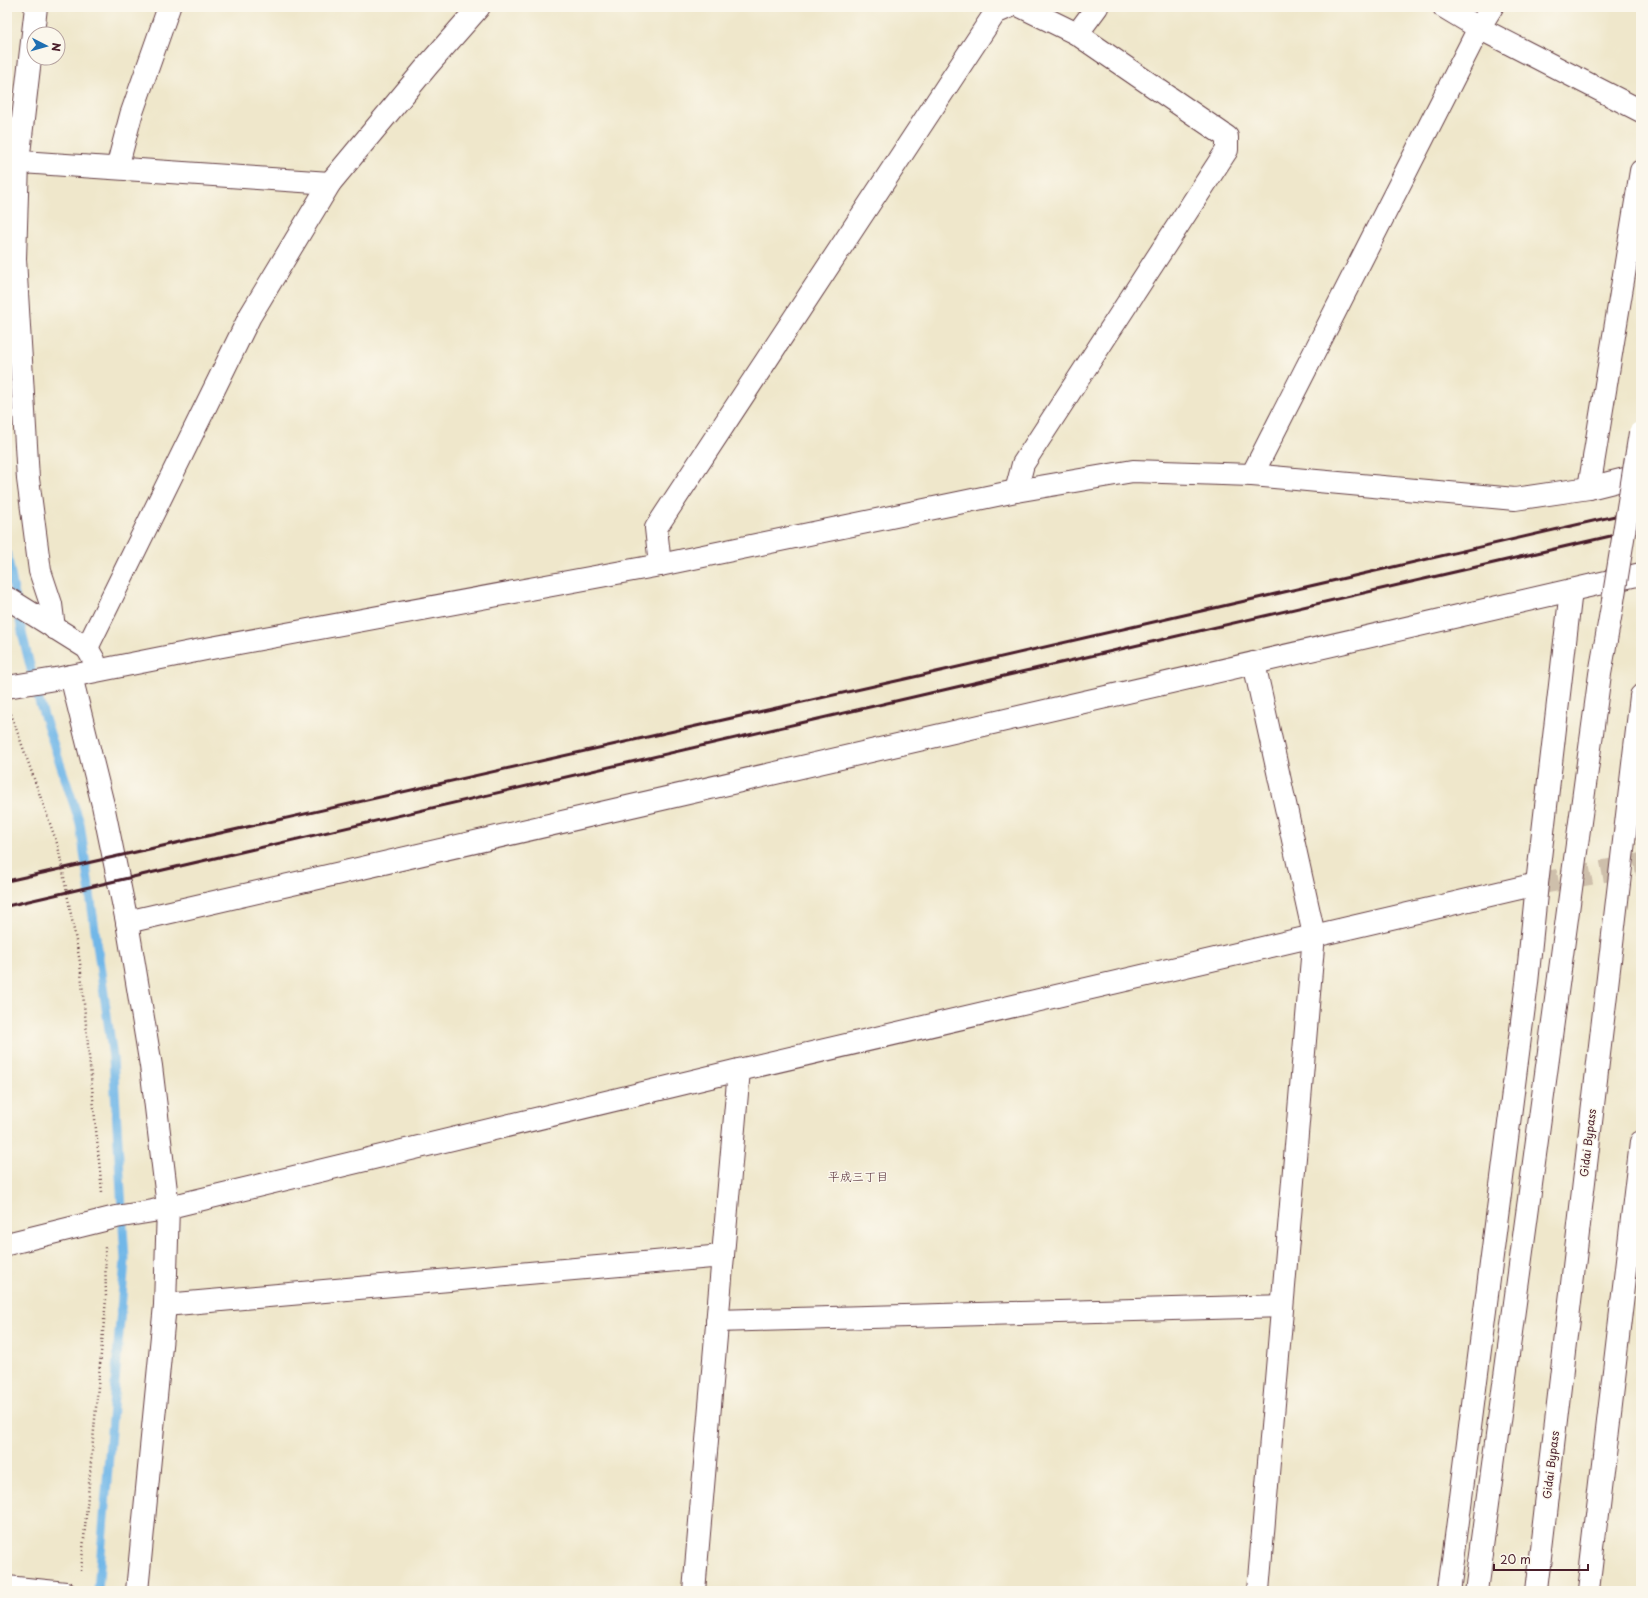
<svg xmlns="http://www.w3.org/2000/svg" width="1648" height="1598" font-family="'Playpen Sans','Klee One',sans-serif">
  <rect width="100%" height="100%" fill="#fbf7ec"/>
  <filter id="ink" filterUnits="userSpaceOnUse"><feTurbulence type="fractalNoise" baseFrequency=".025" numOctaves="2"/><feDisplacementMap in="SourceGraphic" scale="8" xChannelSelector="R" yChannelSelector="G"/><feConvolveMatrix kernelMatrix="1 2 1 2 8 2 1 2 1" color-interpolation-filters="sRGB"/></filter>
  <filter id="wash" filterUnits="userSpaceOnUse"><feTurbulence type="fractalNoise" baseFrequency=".012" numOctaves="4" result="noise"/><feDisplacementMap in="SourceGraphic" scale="16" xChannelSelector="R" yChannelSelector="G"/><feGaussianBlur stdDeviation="0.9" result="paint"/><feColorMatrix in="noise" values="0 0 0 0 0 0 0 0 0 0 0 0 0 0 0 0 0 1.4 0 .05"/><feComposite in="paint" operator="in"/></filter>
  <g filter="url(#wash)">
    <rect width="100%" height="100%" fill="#efe7cb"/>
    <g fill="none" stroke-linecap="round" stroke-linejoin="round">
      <g stroke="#71b7e8" stroke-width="9">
        <path d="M7,8v-1"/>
        <path d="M7,554l16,83 15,61 42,125 33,235 12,202 -27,331"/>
      </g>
    </g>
  </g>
  <g filter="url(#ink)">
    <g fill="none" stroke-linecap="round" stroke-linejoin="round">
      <path stroke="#cebfab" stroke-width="22" stroke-dasharray="22 11" stroke-linecap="butt" d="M1537,884l104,-20"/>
      <defs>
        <path id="lane" d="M7,1585l59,6"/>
        <g id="street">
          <path d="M36,7l-18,155 -3,97 13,220 12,92 11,33 3,24"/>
          <path d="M1444,7l35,21 162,83"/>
          <path d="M1077,34l20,-27"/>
          <path d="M7,161l323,22"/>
          <path d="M117,168l14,-53 38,-108"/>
          <path d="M1252,475l227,-447 13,-21"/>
          <path d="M1589,488l52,-317"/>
          <path d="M1016,491l7,-27 204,-314v-13l-150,-103 -55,-27"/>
          <path d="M660,565l-4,-37 339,-515 14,-6"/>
          <path d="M7,598l80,50 7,12"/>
          <path d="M87,648l163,-332 80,-133 99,-119 50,-57"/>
          <path d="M1254,663l60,272 -56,656"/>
          <path d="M71,676l32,129 24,117 24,144 17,141 -3,98 -28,286"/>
          <path d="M7,687l54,-9 145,-29 454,-84 356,-74 117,-20 119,4 263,24 74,-11 52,-13"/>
          <path d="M127,922l1514,-348"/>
          <path d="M165,1305l558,-49"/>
          <path d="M717,1321l565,-15"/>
          <path d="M694,1591l45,-521"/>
          <path d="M1449,1591l78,-608 10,-99 34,-294"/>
        </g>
        <path id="secondary" d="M7,1244l109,-27 37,-6 586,-141 798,-186"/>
        <g id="highway">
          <path d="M1476,1591l124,-917 13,-73"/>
          <path d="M1536,1591l105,-895"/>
          <path d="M1588,1591l53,-449"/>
        </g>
      </defs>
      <use href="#lane" stroke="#633d43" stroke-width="20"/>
      <use href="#street" stroke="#633d43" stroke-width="24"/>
      <use href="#secondary" stroke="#633d43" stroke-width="24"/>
      <use href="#highway" stroke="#633d43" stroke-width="24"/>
      <g stroke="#633d43" stroke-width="2.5" stroke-dasharray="1 3" stroke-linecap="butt">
        <path d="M11,714l47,132 22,116 22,230"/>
        <path d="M81,1571l25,-272 -1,-52"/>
      </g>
      <use href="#lane" stroke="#fff" stroke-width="18"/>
      <use href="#street" stroke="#fff" stroke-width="22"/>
      <use href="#secondary" stroke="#fff" stroke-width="22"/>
      <use href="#highway" stroke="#fff" stroke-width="22"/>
      <g stroke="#4a1f2b" stroke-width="3">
        <path d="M7,881l916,-206 718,-165"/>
        <path d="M7,906l1634,-377"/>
      </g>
      <defs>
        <path id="highway-bridge" d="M1613,601l27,-168"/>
      </defs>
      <use href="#highway-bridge" stroke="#633d43" stroke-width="24" stroke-linecap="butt"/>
      <use href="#highway-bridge" stroke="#fff" stroke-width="22"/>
    </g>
  </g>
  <g text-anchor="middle" stroke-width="3" stroke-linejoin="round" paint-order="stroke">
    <g font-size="11" fill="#4a1f2b" stroke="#fbf7ec">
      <text transform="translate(1588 1143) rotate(-83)" y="4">Gidai Bypass</text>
      <text transform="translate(1551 1465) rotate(-83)" y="4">Gidai Bypass</text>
    </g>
    <g font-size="12" fill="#4a1f2b" stroke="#fbf7ec">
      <text x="858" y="1181">平成三丁目</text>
    </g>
  </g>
  <rect width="1648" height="1598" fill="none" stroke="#fbf7ec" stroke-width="24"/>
  <g transform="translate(46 46) rotate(96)"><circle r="19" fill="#fbf7ec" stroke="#b4a19f"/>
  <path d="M0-3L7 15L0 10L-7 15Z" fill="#1f6fb2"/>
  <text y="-6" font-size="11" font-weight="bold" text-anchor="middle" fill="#4a1f2b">N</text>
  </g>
  <path d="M1494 1564v6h94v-6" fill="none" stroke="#4a1f2b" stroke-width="2"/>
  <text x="1500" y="1564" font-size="12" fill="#4a1f2b" stroke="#fbf7ec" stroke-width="3" paint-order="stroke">20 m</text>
</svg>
